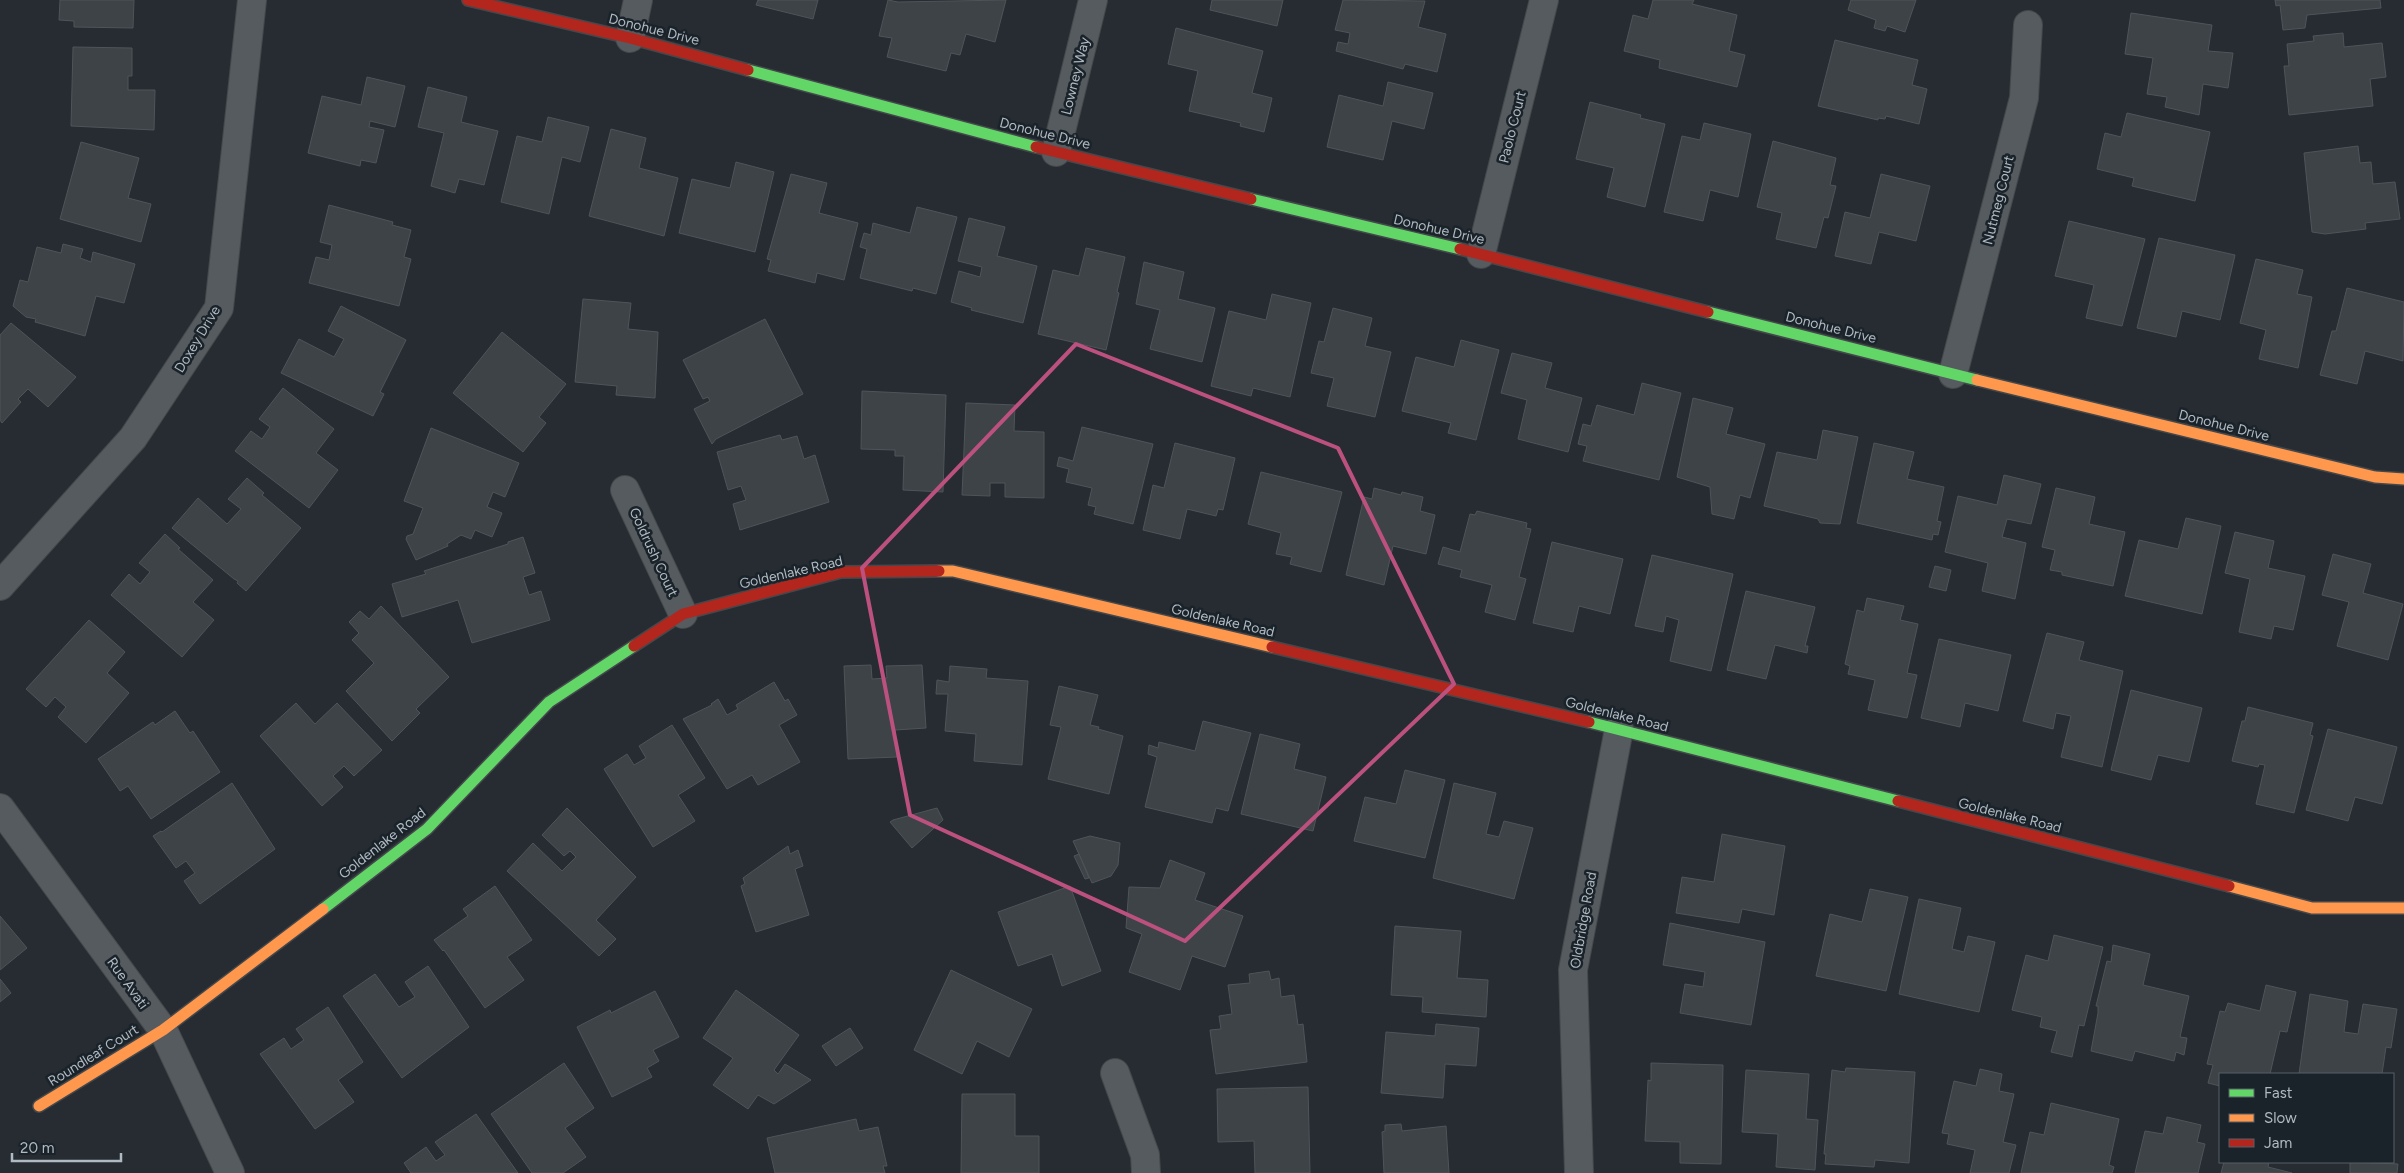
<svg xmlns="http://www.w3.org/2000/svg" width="2404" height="1173" font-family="Figtree,sans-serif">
  <rect width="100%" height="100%" fill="#262c31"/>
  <g fill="#3e4347" stroke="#4e5459">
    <path d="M60,0h74l-1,28 -59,-1v-6l-15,-1z"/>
    <path d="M758,0h60l-5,19 -57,-14z"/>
    <path d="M888,0l10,2 108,-2 -11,42 -29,-8 -6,21 -9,-2 -5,18 -59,-14 5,-19 -13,-2z"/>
    <path d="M1212,0h71l-6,26 -67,-16z"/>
    <path d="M1343,0l82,1 -7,26 28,7 -9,38 -32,-8 -2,5 -67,-18 2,-9 10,2 2,-11 -15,-3z"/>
    <path d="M1653,0h41l-2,4 45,11 -8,36 16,4 -8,32 -78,-19 1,-8 -36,-9 9,-36 15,4z"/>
    <path d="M1851,0h65l-11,32 -18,-6 -2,5 -11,-3 2,-8 -28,-10z"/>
    <path d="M2275,0h105l1,8 -74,7 -2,13 -22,2 -3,-25 -4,1z"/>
    <path d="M2131,13l81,12 -4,26 25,2 -5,35 -25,-4 -4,31 -34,-8 2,-10 -20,-3 6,-36 -28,-4z"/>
    <path d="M1176,28l87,23 -11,42 20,5 -8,34 -24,-6 1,-3 -52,-12 9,-40 -30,-7z"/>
    <path d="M2343,33l1,14 38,-4 4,34 -16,2 3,27 -84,9 -5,-49h5l-2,-22 27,-3 -1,-5z"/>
    <path d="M1835,40l83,20 -6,25 15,4 -8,35 -33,-8 -1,3 -7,-1v2l-60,-14z"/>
    <path d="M73,47l59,1v28h-4v14h27l-1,40 -83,-4z"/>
    <path d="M367,77l38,9 -10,41 -25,-6 -1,6 15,3 -8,33 -15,-3 -1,6 -52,-13 14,-57 39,9z"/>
    <path d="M1388,82l45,11 -9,36 -32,-8 -9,39 -56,-13 12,-52 44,11z"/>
    <path d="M428,87l39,10 -6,25 37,9 -14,54 -25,-6 -4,14 -24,-7 13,-53 -26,-6z"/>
    <path d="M1590,102l51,13 -1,3 25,6 -20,83 -38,-10 7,-29 -38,-9z"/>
    <path d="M2127,113l83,19 -15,69 -63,-15 2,-8 -37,-9 8,-36 16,4z"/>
    <path d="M548,117l41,10 -9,35 -18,-5 -13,57 -48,-12 16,-66 25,6z"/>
    <path d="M1704,123l47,11 -13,63 -28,-7 -7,31 -39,-9 18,-76 18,4z"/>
    <path d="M611,129l35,9 -7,30 39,10 -14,58 -75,-20z"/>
    <path d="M1773,141l63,17 -6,27 6,1 -8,32 -4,-1 -8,31 -40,-9 6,-26 -25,-6z"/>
    <path d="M81,142l58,16 -11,40 23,6 -10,38 -81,-23z"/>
    <path d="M2358,146l2,17 11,-1 2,22 22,-2 5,37 -35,4 1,6 -41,5 -13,-2 -8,-79z"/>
    <path d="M736,162l38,10 -19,80 -76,-19 13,-54 38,9z"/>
    <path d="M791,174l36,9 -8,30 39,10 -14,57 -27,-7 -2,10 -47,-12 3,-11 -4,-1z"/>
    <path d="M1881,174l49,12 -14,55 -37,-9 -8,32 -36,-8 10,-44 25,6z"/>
    <path d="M329,205l64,17 -1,3 19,5 -7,27 7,2 -12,47 -90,-23 7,-26 13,3 3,-15 -12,-3z"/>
    <path d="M917,207l40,10 -21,77 -23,-6 -1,3 -52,-13 7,-29 -7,-2 4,-14 7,2 2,-12 37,10z"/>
    <path d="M969,218l36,9 -8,29 40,10 -14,57 -52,-13 1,-2 -21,-6 8,-31 21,6 2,-10 -24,-6z"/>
    <path d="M2069,221l76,18 -23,87 -36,-8 8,-33 -39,-9z"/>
    <path d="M2159,238l76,17 -15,65 -38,-9 -6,26 -39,-9z"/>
    <path d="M63,244l20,5 -3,9 11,4 2,-10 42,12 -11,39 -28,-7 -11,40 -50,-14 1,-3 -10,-2 -13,-11 7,-26 8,2 9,-35 24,6z"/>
    <path d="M1086,248l39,9 -8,35 2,1 -13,57 -68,-16 15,-64 26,6z"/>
    <path d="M2256,259l47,11 -6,24 15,3 -14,71 -39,-9 7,-29 -26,-7z"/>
    <path d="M1144,262l40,10 -6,27 37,9 -13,54 -52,-13 10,-39 -24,-6z"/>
    <path d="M2347,288l57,14 -1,59 -38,-10 -8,33 -37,-9 12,-44h4z"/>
    <path d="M1272,294l39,9 -21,94 -37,-9 -2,8 -40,-10 18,-75 37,9z"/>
    <path d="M583,299l48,4 -3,26 30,3 -3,66 -39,-3 1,-9 -42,-4z"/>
    <path d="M341,306l65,34 -26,52 4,2 -11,22 -92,-43 18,-34 35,18 10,-18 -16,-8z"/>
    <path d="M1333,308l39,10 -7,28 26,6 -16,65 -48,-11 7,-28 -23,-5 8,-32 5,1z"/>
    <path d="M765,319l38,75 -87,45 -4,5 -18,-35 16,-8 -2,-4 -5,2 -20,-39z"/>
    <path d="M11,323l65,54 -28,30 -20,-18 -10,10 3,3 -19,21 -2,-3v-85z"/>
    <path d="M502,332l64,52 -27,33 7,6 -23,29 -70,-59z"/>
    <path d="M1461,340l38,10 -23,90 -28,-7 3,-10 -49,-12 14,-54 38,10z"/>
    <path d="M1512,353l40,10 -7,25 37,10 -14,54 -50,-13 9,-39 -26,-7z"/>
    <path d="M1642,383l39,10 -22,87 -76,-19 4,-15 -9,-2 5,-20 8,2 6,-21 37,10z"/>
    <path d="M283,388l51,41 -18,24 22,17 -29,38 -74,-57 16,-20 11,8 8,-12 -11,-8z"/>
    <path d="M862,391l84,4 -3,97 -40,-2 1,-34h-9v-6l-34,-1z"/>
    <path d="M1693,398l40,10 -7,26 39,10 -15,54 -10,-3 -6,24 -22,-5 -2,-27 -33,-10z"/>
    <path d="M966,403l49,2 -1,26 30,1v66l-39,-1v-14h-15v13l-28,-1z"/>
    <path d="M1082,427l71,17 -20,80 -39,-10 2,-7 -8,-2 4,-17 -26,-6 3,-13 -12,-3 2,-9 14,4z"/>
    <path d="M431,428l88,35 -14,34 -12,-5 -6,15 15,6 -10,24 -17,-7 -4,9 -10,-4 -14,9 1,2 -32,14 -10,-21 1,-3 6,-2 10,-26 -19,-7z"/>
    <path d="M1823,430l35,7 -18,87 -20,-1 -2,-4 -54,-13 13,-54 40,8z"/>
    <path d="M780,435l2,5 15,-4 7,23 11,-4 14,47 -89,28 -7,-26 13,-4 -5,-14 -13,4 -11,-38z"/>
    <path d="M1175,443l60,15 -12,52 -5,-1 -2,7 -29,-7 -7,30 -37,-9 10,-45 11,3z"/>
    <path d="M1874,443l40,9 -7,27 37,8 -7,34 4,1 -3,13 -5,-1 -1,6 -75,-17z"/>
    <path d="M1261,472l81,20 -21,80 -31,-8 2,-7 -16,-3 5,-21 -33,-9z"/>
    <path d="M2004,475l37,9 -10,40 -24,-5 -5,18 24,6 -11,56 -33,-8 6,-28 -43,-11 13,-56 39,9z"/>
    <path d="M247,478l17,15 -2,2 39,33 -55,63 -9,-8 1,-2 -4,-2 -62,-51 26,-30 29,26 14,-15 -13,-10z"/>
    <path d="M1374,488l27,7 1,-3 21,5 -3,14 15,4 -9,39 -33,-8 -9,39 -38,-10 18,-78 8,2z"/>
    <path d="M2056,488l39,9 -6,27 36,8 -12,54 -51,-11v-3l-12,-2 5,-20 -13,-3z"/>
    <path d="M1477,511l50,12 -1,5 5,1 -12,48 7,2 -11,41 -30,-8 7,-27 -32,-8 2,-7 -24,-6 5,-17 17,5 10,-38 5,1z"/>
    <path d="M2186,518l35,8 -19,88 -77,-18 14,-56 39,9z"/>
    <path d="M2235,532l39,9 -6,27 37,8 -12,54 -19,-4 -3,13 -32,-7 11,-53 -25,-6z"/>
    <path d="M165,534l15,14 -2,1 35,31 -20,22 21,18 -32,37 -71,-62 18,-21 11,10 10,-12 -11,-9z"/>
    <path d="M523,537l12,36 -12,4 6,18 12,-4 9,29 -78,23 -14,-43 -56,17 -10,-33 34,-10 -2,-3 84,-27v-2z"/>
    <path d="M1552,542l71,17 -13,55 -31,-8 -6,26 -40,-9z"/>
    <path d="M2333,554l38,10 -8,29 40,11 -15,56 -51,-14 12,-44 -27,-7z"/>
    <path d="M1652,555l81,19 -22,97 -41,-10 9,-41 -13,-4 -3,16 -28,-6z"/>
    <path d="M1935,566l16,4 -5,21 -17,-4z"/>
    <path d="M1746,591l69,16 -10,39h3l-1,7 -32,-8 -9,34 -39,-9z"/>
    <path d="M1867,598l37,8 -4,14 18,4 -11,49 10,2 -10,43 -39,-8 7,-30 -27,-6 2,-8 -5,-2 12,-54 7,2z"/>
    <path d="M381,606l68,71 -33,32 4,4 -28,28 -46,-50 28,-28 -22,-23 7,-7 -10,-11 11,-11 9,8z"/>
    <path d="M89,620l36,32 -18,21 22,20 -43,50 -28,-26 8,-10 -11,-10 -9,10 -20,-18z"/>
    <path d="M2047,633l37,9 -5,18 44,11 -21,96 -41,-10 10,-41 -15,-3 -3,16 -30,-8z"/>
    <path d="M1939,639l72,16 -13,56 -33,-8 -5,24 -39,-9z"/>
    <path d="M871,665l1,14 15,-1 -1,-12 36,-1 4,63 -31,2 2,27 -49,2 -4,-93z"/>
    <path d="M950,666l37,3 -1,9 42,3 -6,84 -48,-4 2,-27 -31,-3 3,-37h-12l1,-14 12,2z"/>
    <path d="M774,682l11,19 3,-2 9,16 -18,10 21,37 -42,23 -6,-10 -25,14 -44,-70 29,-14 -1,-1 7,-5 9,16 11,-6 -2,-4z"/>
    <path d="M1059,686l39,9 -8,30 9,2 -1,2 25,7 -14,58 -61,-15 13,-52 -11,-2z"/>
    <path d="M2131,690l71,18 -13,54 -31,-7 -7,25 -40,-10z"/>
    <path d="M296,703l19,21 22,-21 45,47 -28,26 -10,-10 -11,10 10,11 -21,19 -62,-70z"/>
    <path d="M2248,707l65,16 -3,12 3,1 -19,77 -38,-9 9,-39 -6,-1 -1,3 -26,-6 10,-40h3z"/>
    <path d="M175,711l15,22 3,-2 27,41 -69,47 -23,-33 -8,5 -22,-32 55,-37 2,3z"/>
    <path d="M1203,721l48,12 -23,78 -12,-3 -4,15 -67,-16 12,-50 -9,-3 1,-9 9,3 1,-6 36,9z"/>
    <path d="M672,725l33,53 -27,17 17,26 -42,26 -49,-78 23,-15 7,11 12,-7 -7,-12z"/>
    <path d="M2328,729l69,18 -15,57 -27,-7 -7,24 -42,-11z"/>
    <path d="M1260,734l40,10 -6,25 32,8 -13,54 -72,-17z"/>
    <path d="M1405,770l40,10 -20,78 -71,-17 11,-44 31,7z"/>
    <path d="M232,783l43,66 -75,55 -16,-23 11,-8 -9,-12 -10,7 -23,-32 8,-5 1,1z"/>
    <path d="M1454,783l42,10 -10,41 13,3 5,-16 29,7 -19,71 -81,-21z"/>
    <path d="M567,808l69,69 -40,43 20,19 -17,17 -92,-85 26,-28 29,28 14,-14 -6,-6 -6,5 -22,-21z"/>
    <path d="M937,808l6,12 -31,28 -22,-26 3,-2z"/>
    <path d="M1722,834l63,12 -11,69 -32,-6 -3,14 -63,-10 6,-36 32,5z"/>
    <path d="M1090,836l30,7 -2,22 -7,11 -19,7 -19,-42z"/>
    <path d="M788,846l2,8 8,-4 5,16 -8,3 14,46 -53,17 -15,-46 4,-2 -2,-6z"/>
    <path d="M1079,854l10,24 -4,1 -11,-23z"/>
    <path d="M1170,860l35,13 -10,27 48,16 -18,51 -33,-11 -12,34 -51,-18 13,-38 -16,-6 3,-41 31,1z"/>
    <path d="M495,886l37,54 -25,17 17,23 -39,28 -41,-58 -1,1 -9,-11 34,-24 -5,-7z"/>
    <path d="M1070,886l31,85 -39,15 -10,-32 -34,12 -20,-54z"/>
    <path d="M1870,889l38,8 -22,94 -70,-15 14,-62 32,8z"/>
    <path d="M1919,899l42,9 -9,41 12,3 4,-16 27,6 -16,70 -80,-18z"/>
    <path d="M0,916l27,32 -27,22z"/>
    <path d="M1670,923l95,19 -14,83 -71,-12 5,-29 18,3 2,-15 -42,-7z"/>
    <path d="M1395,926l66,5 -4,47 31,2 -2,37 -64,-5 1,-15 -32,-2z"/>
    <path d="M2054,935l49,12 -19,79 -5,-1 -7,32 -21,-5 6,-21 -17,-4 2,-10 -30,-7 14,-55 22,6z"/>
    <path d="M2113,945l37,9 -7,31 46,11 -9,41 7,1 -3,17 -8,-3 -2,9 -39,-10 -3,10 -41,-10 7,-38v-7h-2l11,-45 4,1z"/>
    <path d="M428,966l41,61 -67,51 -59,-82 32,-22 24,33 16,-10 -10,-15z"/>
    <path d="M951,970l81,39 -23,48 -32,-16 -15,33 -48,-24z"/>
    <path d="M1269,971l2,9 8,-2 2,19 13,-2 4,30 5,-1 4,38 -91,12 -6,-44 11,-1 -2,-13 13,-2 -4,-29 22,-2 -1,-9z"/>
    <path d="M0,979l11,14 -11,9z"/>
    <path d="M2266,985l30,7 -9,40 -7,-1 -10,43h-50v12l-12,-3 5,-18 -6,-1 13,-53 5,1 3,-9 32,8z"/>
    <path d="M736,990l63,45 -25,35 4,4 7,-10 26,16 -37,24 -16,-9 -10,14 -35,-24 20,-27 -30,-20z"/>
    <path d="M655,991l24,46 -26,13 6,11 -12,7 5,9 -40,20 -35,-70 33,-17 1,3z"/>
    <path d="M2310,994l38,7 -4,31 14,2 5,-30 34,5 -6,39 -5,-1 -4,27h-83z"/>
    <path d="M328,1007l35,55 -25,18 16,22 -39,27 -55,-75 24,-16 7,11 13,-9 -8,-11z"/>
    <path d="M1436,1024l43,4 -3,38 -31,-2 -2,34 -62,-5 5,-61 49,4z"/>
    <path d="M850,1028l13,20 -27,18 -14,-20z"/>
    <path d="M564,1063l30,45 -29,20 21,29 -23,16h-31l-41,-59z"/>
    <path d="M1651,1063l72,2 -2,99 -41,-1v-21l-35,-1 3,-61 3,1z"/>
    <path d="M1846,1068l69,4 -6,91 -34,-3 -1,7 -49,-3 1,-10h-2l8,-84 13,2z"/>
    <path d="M1980,1069l22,5 -3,17 15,3 -11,48 13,3 -7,28h-39l5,-23 -28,-6 2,-10 -7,-1 12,-52 22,5z"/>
    <path d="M1746,1070l63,4 -3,45 12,1 -3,50 -39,-3 2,-33 -36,-2z"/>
    <path d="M1308,1087l2,86h-55l-1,-32 -36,1 -1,-53z"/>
    <path d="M962,1094h53v42h24v37h-78z"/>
    <path d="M2051,1103l68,16 -10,46 5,2 -2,6h-91l9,-41 14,3z"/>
    <path d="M476,1114l42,59h-107l-7,-10 22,-16 10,14 9,-6 -10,-13z"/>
    <path d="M2167,1117l34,8 -4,17 8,2 -7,29h-63l10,-42 18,3z"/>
    <path d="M856,1119l3,12 19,-4 9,39h-4l2,7h-110l-8,-35z"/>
    <path d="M1401,1124l1,7 44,-5 3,47h-65l-2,-41 3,-1v-6z"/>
    <path d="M2224,1162h45l-1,5 24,6h-71z"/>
    <path d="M2350,1162l48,2 -1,9h-47z"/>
  </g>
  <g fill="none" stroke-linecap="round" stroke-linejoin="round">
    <defs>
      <g id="street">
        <path d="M630,38l8,-38"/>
        <path d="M1056,152l37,-152"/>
        <path d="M1481,254l63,-254"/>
        <path d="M1953,374l71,-276 4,-73"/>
        <path d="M625,490l58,124"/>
        <path d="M0,586l133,-148 86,-130 33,-308"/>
        <path d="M0,808l163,222 67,143"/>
        <path d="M1115,1073l30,82 1,18"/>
        <path d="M1579,1173l-6,-203 46,-241"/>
      </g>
      <g id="fast">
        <path d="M748,70l288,77"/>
        <path d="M1251,199l209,50"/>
        <path d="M1708,312l269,68"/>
        <path d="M1589,722l309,79"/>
        <path d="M323,909l104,-80 122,-127 85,-56"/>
      </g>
      <g id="slow">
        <path d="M1977,380l398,97 29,2"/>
        <path d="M939,571h14l319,76"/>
        <path d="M2229,886l83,22h92"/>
        <path d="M39,1106l124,-76 160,-121"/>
      </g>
      <g id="jam">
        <path d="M468,0l162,38 118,32"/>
        <path d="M1036,147l215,52"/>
        <path d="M1460,249l248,63"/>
        <path d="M634,646l49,-32 158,-42 98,-1"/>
        <path d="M1272,647l317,75"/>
        <path d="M1898,801l331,85"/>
      </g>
    </defs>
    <use href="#street" stroke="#44484c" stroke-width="30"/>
    <use href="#fast" stroke="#44484c" stroke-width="14"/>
    <use href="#slow" stroke="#44484c" stroke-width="14"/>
    <use href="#jam" stroke="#44484c" stroke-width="14"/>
    <use href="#street" stroke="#565b5f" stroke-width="28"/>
    <use href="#fast" stroke="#63d668" stroke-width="11"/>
    <use href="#slow" stroke="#ff974d" stroke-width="11"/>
    <use href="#jam" stroke="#b3261e" stroke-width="11"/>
  </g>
  <path fill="none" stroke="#bc517f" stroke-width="4" stroke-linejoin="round" d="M1076,344l262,104 116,236 -269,257 -275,-126 -48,-247z"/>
  <g text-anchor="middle" stroke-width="5" stroke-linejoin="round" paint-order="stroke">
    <g font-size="14" fill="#b0bac2" stroke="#1b232a">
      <text transform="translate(654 29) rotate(14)" y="5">Donohue Drive</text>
      <text transform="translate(1075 76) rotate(-76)" y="5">Lowney Way</text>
      <text transform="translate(1512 127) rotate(-76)" y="5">Paolo Court</text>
      <text transform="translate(1045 133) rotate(14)" y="5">Donohue Drive</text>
      <text transform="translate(1998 200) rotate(-76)" y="5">Nutmeg Court</text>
      <text transform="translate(1439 229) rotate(13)" y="5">Donohue Drive</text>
      <text transform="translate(1831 327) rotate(14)" y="5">Donohue Drive</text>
      <text transform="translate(197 339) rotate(-59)" y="5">Doxey Drive</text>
      <text transform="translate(2224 425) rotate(14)" y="5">Donohue Drive</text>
      <text transform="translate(654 552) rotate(65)" y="5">Goldrush Court</text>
      <text transform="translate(791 572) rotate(-13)" y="5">Goldenlake Road</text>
      <text transform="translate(1223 620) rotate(13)" y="5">Goldenlake Road</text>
      <text transform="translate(1617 714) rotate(14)" y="5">Goldenlake Road</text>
      <text transform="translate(2010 815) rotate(14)" y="5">Goldenlake Road</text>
      <text transform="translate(382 843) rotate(-38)" y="5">Goldenlake Road</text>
      <text transform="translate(1583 920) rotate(-80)" y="5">Oldbridge Road</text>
      <text transform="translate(128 983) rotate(54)" y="5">Rue Avati</text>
      <text transform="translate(93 1055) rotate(-32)" y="5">Roundleaf Court</text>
    </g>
  </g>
  <rect x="2219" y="1073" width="175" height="90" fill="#1b232a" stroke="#575f67"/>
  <rect x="2229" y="1089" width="25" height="8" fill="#63d668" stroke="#575f67"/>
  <text x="2264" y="1098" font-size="15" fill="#b0bac2">Fast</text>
  <rect x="2229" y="1114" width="25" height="8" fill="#ff974d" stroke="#575f67"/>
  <text x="2264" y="1123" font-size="15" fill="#b0bac2">Slow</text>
  <rect x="2229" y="1139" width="25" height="8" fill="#b3261e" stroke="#575f67"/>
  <text x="2264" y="1148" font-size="15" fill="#b0bac2">Jam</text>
  <path d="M12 1153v8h109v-8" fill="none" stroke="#b0bac2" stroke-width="2.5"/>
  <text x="20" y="1153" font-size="15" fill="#b0bac2" stroke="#1b232a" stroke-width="4" paint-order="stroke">20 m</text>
</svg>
